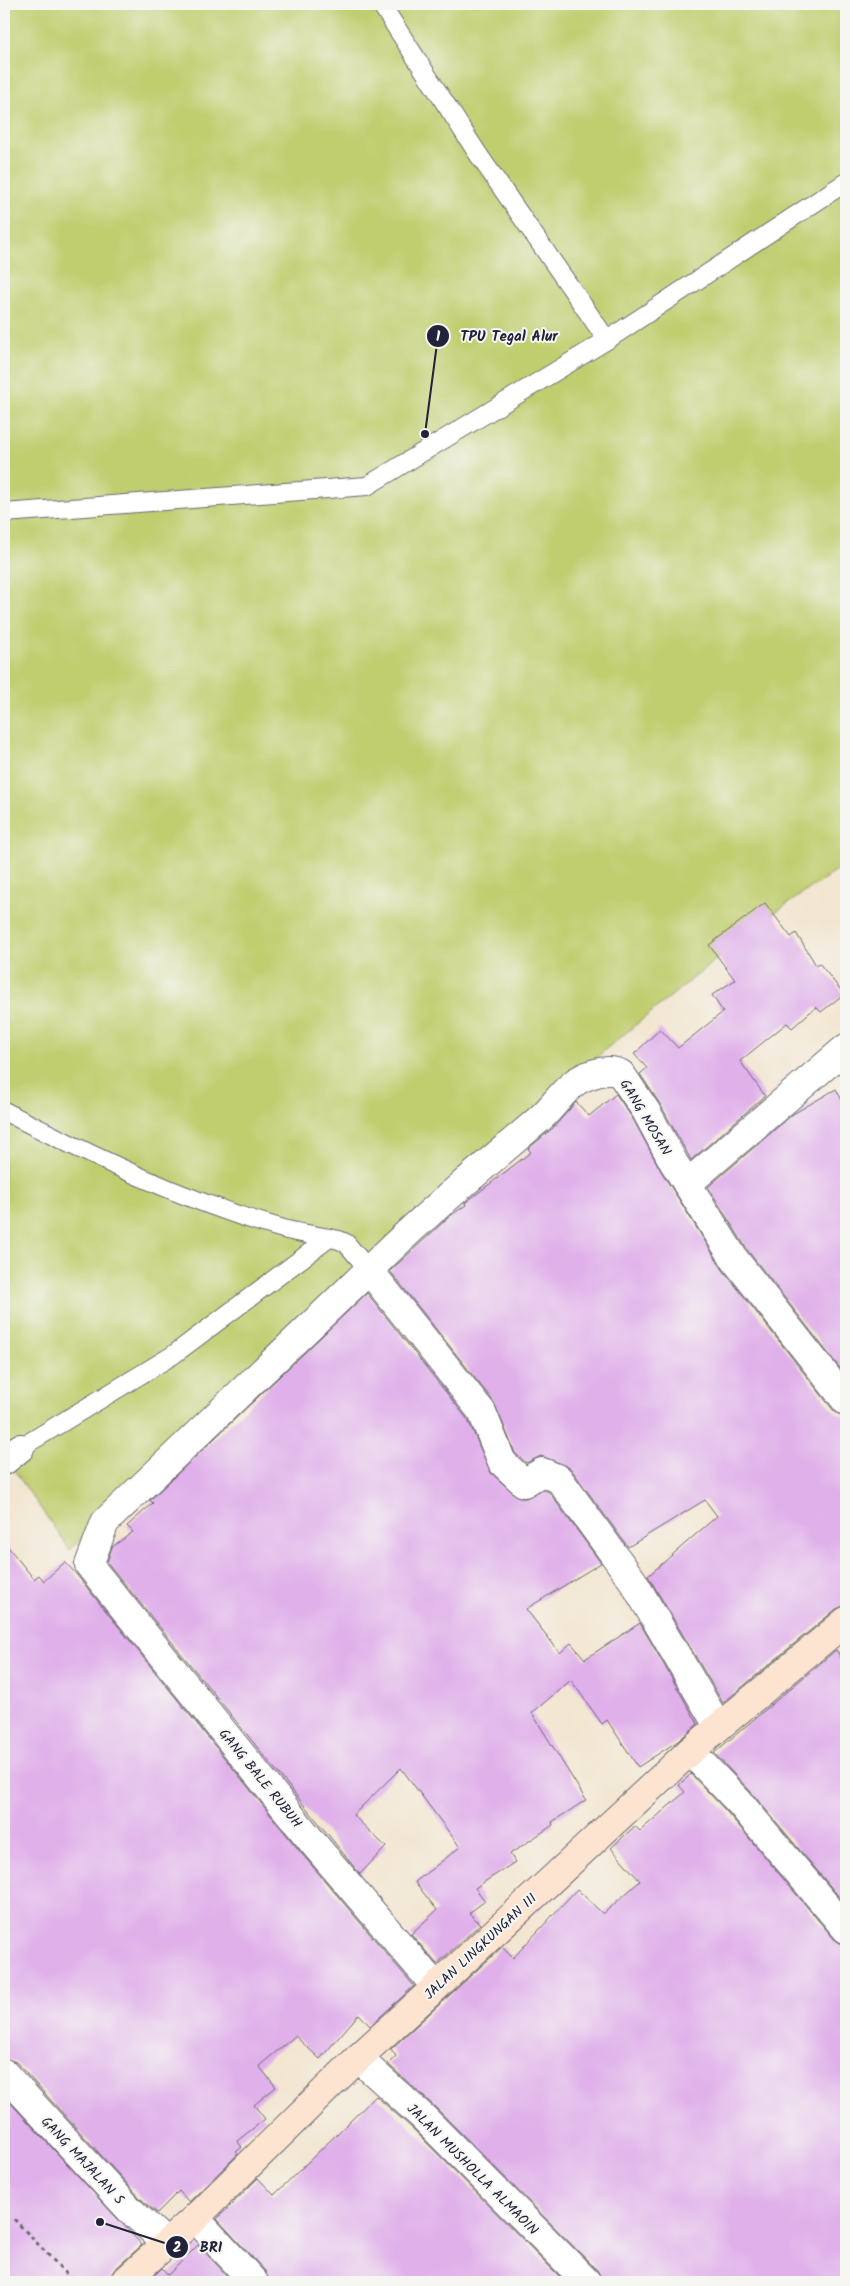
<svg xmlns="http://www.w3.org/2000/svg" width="850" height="2286" font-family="Kalam,sans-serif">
  <rect width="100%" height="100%" fill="#f6f6f2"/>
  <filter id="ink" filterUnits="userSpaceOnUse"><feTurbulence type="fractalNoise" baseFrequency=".02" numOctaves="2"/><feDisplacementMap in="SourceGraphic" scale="10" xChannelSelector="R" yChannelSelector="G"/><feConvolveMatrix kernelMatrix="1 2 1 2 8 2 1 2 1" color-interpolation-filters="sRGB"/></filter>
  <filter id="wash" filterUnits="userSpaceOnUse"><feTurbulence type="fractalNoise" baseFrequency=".0096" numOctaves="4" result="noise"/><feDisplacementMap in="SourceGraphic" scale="20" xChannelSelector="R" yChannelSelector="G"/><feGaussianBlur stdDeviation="1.12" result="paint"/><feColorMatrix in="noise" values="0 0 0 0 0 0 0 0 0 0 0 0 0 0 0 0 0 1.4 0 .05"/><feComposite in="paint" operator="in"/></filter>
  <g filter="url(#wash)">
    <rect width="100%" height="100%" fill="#f3e6d1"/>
    <path fill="#c1ce70" stroke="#727856" d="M4,4h842v860l-75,51 -165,134 -256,231 -280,270 -66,-94z"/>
    <g id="blocks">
      <g fill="#e0b0ea">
        <path d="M765,903l26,34 5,-4 20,32 3,-2 25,31 -23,18 -5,-5 -24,21 -5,-5 -47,38 25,35 -74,64 -31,-56 -20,-30 7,-6 -13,-14 26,-25 18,19 45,-36 -11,-17 23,-15 -26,-35z"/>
        <path d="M836,1089l10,19v268l-98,-125 -40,-64 85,-73z"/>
        <path d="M616,1094l17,25 28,52 62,99 111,141 6,4 6,1v189l-10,4 -113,94 -75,-127 69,-60 -12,-16 -77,47 -57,-78 -6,-4 -24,-9 -15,7 -11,-10 -21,-51 -104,-131 60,-55 16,-11 -1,-2 66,-51 -3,-3 25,-21 23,-26 13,14z"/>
        <path d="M367,1293l101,127 23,53 28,25h7l17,-9 6,3 52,71 -75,46 34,44 11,-10 14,16 55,-36 58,101 -20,17 -40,26 -31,-47 -5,4 -31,-44 -39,33 54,87 -34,22 1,3 -43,29 5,8 -40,26 10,13 -16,12 11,11 -43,40 -26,-30 26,-24 -22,-28 45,-35 -59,-79 -48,47 33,32 -26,27 -253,-312 5,-15 21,-15 -6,-6 26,-23 -3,-3z"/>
        <path d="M4,1542l30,37 5,-4 5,6 21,-19 11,12 226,280 112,132 -44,40 -11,-12 -39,45 -25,-23 -36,30 17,21 -22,18 11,14 -28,22 5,6 -6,5 2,2 -49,48 -10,-11 -22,22 -16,-14 -125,-137 -12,-4z"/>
        <path d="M836,1650l10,15v240l-95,-113 -37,-39z"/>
        <path d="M691,1774l36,38 107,127 6,4 6,1v338h-244l-4,-11 -163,-164 -47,-43 8,-8 -5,-7 111,-102 11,11 64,-69 26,25 37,-33 -29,-33 24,-22 5,5 45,-39 -6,-7z"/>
        <path d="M4,2096l138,149 -28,25 -5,12h-105z"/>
        <path d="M376,2096l37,33 152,153h-296l-4,-11 -48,-52 41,-41 16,17z"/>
        <path d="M198,2245l35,37h-86l15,-14 6,7z"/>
      </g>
    </g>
  </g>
  <g filter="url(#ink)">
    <use href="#blocks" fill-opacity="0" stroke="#6b6770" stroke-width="1"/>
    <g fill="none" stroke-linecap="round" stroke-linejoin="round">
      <defs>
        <g id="lane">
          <path d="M381,4l97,150 129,186"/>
          <path d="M4,513l363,-27 240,-146 239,-158"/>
          <path d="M4,1111c90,46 184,92 283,119 17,4 35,6 52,10l7,3 23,27"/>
          <path d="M20,1448l153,-93 156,-117"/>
        </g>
        <g id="street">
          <path d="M687,1184l159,-136"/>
          <path d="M369,1270c53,-53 111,-100 168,-149 14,-11 25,-30 40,-40 12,-7 31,-14 44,-7l25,37 28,52 61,97 111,141"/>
          <path d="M4,1461l16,-13"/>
          <path d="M690,1751l49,51 107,127"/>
          <path d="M436,1987l-122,-143 -225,-279 16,-43 264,-252 113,142 20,50 22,21 18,-11 17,7 74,102 85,145"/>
          <path d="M358,2058l66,60 163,164"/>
          <path d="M4,2073l126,137 36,33"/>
          <path d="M195,2218l59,64"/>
        </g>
        <path id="secondary" d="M124,2282l71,-64 163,-160 78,-71 254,-236 156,-130"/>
      </defs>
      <use href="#lane" stroke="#6b6770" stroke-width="20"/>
      <use href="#street" stroke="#6b6770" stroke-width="30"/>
      <use href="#secondary" stroke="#6b6770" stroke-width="30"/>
      <path stroke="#6b6770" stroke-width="3" stroke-dasharray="4 4" stroke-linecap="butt" d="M14,2219l60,63"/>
      <use href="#lane" stroke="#fff" stroke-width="18"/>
      <use href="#street" stroke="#fff" stroke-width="28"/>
      <use href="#secondary" stroke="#fde4d0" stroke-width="28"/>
    </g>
  </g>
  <g text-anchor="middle" stroke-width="4" stroke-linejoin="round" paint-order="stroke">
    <g font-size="14" fill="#22223b" stroke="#f6f6f2">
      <text transform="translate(646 1117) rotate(59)" y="5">GANG MOSAN</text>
      <text transform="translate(261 1778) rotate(51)" y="5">GANG BALE RUBUH</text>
      <text transform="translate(480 1946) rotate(-43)" y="5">JALAN LINGKUNGAN III</text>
      <text transform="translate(83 2160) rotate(47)" y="5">GANG MAJALAN S</text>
      <text transform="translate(473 2169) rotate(45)" y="5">JALAN MUSHOLLA ALMAOIN</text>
    </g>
  </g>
  <path fill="none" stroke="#22223b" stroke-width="2" d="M425 434L438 336M100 2222L177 2247"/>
  <g fill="#22223b" stroke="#f6f6f2" stroke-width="2">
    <circle cx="425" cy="434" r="5"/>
    <circle cx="100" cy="2222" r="5"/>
    <circle cx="438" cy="336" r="12"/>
    <circle cx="177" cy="2247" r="12"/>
  </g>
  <g font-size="15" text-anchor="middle" font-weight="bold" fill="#fff">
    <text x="438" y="341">1</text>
    <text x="177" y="2252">2</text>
  </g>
  <g font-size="15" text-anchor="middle" font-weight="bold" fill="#22223b" stroke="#f6f6f2" stroke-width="4" stroke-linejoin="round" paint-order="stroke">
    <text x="509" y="341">TPU Tegal Alur</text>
    <text x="211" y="2252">BRI</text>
  </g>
  <rect width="850" height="2286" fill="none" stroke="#f6f6f2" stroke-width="20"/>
</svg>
